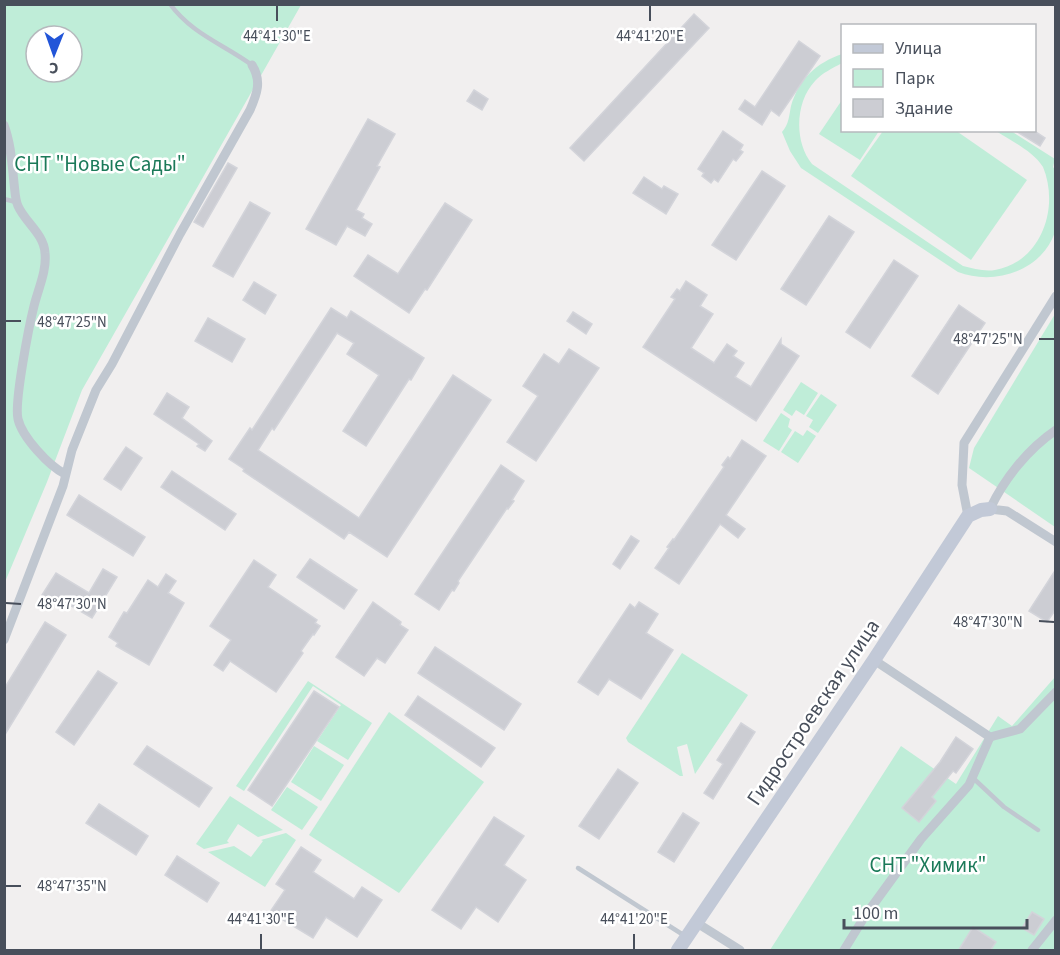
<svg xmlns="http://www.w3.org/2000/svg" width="1060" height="955" font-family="'Source Sans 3',sans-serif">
  <rect width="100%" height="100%" fill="#f1efef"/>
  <g fill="#bfedd8" fill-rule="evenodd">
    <path d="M5,5h296l-219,385 -35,92 -42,100zM36,36h36v36h-36z"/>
    <path d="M842,54v9c-9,5 -20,10 -27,18 -20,21 -21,61 -3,83l151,102c10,2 21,6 32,4 46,-8 65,-62 48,-103 -10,-16 -32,-26 -47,-36h15l44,28 -2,8 3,4c-1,13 2,51 -1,61 -13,39 -61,54 -97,40l-157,-104 -11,-17 -8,-19c7,-8 7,-16 9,-26 8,-27 25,-43 51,-52z"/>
    <path d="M842,100v30l37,1 -19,29 -41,-26z"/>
    <path d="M955,130l72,50 -56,80 -120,-84 32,-45z"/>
    <path d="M1055,314v213l-86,-59 5,-20z"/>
    <path d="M801,382l17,11 -14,22 -8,-5 -4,6 -9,-6z"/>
    <path d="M821,394l16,11 -19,28 -9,-6 4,-7 -7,-4z"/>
    <path d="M781,413l9,6 -2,8 4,3 -13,21 -16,-10z"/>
    <path d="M807,430l9,6 -18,27 -17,-11 14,-21 8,5z"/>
    <path d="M682,653l66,42 -53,79 -8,-30 -10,3 6,29h-3l-52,-34 -2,-4z"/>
    <path d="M1055,677v273h-285l131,-204 55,38 42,-68 14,10z"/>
    <path d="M308,681l64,42 -24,37 -31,-19 24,-36 -28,-19 -69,105 -8,-5z"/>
    <path d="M389,712l95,70 -85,111 -90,-58z"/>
    <path d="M314,746l30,19 -23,36 -30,-19z"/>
    <path d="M287,787l31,20 -16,23 -31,-20z"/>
    <path d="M230,796l53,34 -25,7 -20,-13 -11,17 2,2 -25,6 -8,-5z"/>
    <path d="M286,833l10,7 -31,47 -57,-35 26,-6 17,11 12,-16 -2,-1z"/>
  </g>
  <g fill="#cccdd3" stroke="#d3d4da" stroke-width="1.5">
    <path d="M694,14l15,14 -125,133 -14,-13z"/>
    <path d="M799,41l21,15 -41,60 -8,-6 -9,15 -23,-16 6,-9 10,7z"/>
    <path d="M474,90l14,9 -6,11 -15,-9z"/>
    <path d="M368,119l27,15 -18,32 3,1 -24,43 8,4 -2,4 10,6 -7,12 -18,-10 -11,19 -30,-16z"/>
    <path d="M1014,130h19l12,8 -5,8z"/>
    <path d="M723,131l20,14 -3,5 3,2 -7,9 -3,-2 -15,23 -4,-3 -3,4 -9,-7 2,-3 -6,-4z"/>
    <path d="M228,163l9,5 -34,59 -9,-5z"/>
    <path d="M762,171l23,15 -49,74 -24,-15z"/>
    <path d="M644,177l18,12 2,-3 14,8 -12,20 -33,-21z"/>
    <path d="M250,202l20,11 -37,64 -20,-11z"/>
    <path d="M445,203l27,17 -45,70 -2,-1 -16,24 -55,-37 14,-21 30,19z"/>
    <path d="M829,216l25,16 -48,73 -25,-16z"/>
    <path d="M894,260l24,16 -48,72 -24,-16z"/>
    <path d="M686,281l21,14 -7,11 13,8 -22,34 23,15 13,-19 10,7 -4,5 11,7 -9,14 16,10 30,-48v5l18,12 -43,65 -113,-74 32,-48 -4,-2 6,-8 3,2z"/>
    <path d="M254,282l22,13 -11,19 -22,-14z"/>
    <path d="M959,305l26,18 -47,71 -26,-18z"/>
    <path d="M331,308l16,10 4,-7 73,47 -13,22 -2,-1 -43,67 -23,-15 36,-56 -32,-21 7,-11 -17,-10 -63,97 -2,-2 -14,22 101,68 94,-143 38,25 -104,157 -38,-25 -5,7 -101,-68 1,-2 -15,-10 21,-31 2,2z"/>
    <path d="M573,312l19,12 -6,10 -19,-13z"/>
    <path d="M208,318l37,21 -13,23 -37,-21z"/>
    <path d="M569,349l30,19 -63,93 -29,-19 31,-46 -15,-10 21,-32 15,10z"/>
    <path d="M167,393l22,14 -7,11 30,23 -7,10 -8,-5 2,-2 -45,-30z"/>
    <path d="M742,440l24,16 -40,59 19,14 -7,9 -18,-14 -41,60 -24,-16 14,-20 -2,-1 6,-8 1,1 50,-73 -2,-2 6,-8 2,2z"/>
    <path d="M126,447l16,11 -21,32 -17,-11z"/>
    <path d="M501,465l23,16 -12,19 2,1 -6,8 -1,-1 -49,73 1,2 -5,8 -2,-1 -13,20 -24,-16z"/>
    <path d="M172,471l64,43 -11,16 -64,-43z"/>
    <path d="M79,495l66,42 -12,19 -66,-41z"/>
    <path d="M631,536l8,5 -19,28 -7,-5z"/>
    <path d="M310,559l47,31 -13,19 -47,-32z"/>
    <path d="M254,560l22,15 -8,12 49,33 -2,3 5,3 -6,9 -1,-1 -12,17 2,2 -27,39 -46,-31 -7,10 -9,-6 17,-25 -21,-14z"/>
    <path d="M103,569l14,8 -25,41 -22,-13 -3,5 -25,-15 14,-22 33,20z"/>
    <path d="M1056,569v40l-9,13 -18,-11z"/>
    <path d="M166,574l10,7 -8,12 16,10 -35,62 -33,-19 2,-3 -9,-6 15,-25 3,1 21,-33 10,7z"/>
    <path d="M373,602l28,20 -1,3 8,5 -23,33 -8,-5 -13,18 -28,-19z"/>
    <path d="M639,602l19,12 -12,19 27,17 -32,49 -32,-20 -11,16 -20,-13 52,-78 5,4z"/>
    <path d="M45,622l21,13 -62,101v-47z"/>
    <path d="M435,647l86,57 -17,26 -86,-57z"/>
    <path d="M98,671l19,12 -43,62 -18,-13z"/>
    <path d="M314,691l25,16 -67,99 -24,-16z"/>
    <path d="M418,696l77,52 -14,19 -76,-52z"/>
    <path d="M741,723l14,9 -42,67 -9,-6 19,-29 -6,-4z"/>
    <path d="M956,737l17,12 -17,24 -3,-2 -21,26 4,4 -17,21 -17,-14 38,-46z"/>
    <path d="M147,746l65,42 -13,19 -65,-43z"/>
    <path d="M618,769l20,14 -39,56 -20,-13z"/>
    <path d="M99,804l49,32 -12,19 -50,-32z"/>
    <path d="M683,813l16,10 -25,39 -16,-10z"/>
    <path d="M494,817l30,19 -20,29 22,15 -28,42 -22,-15 -15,22 -29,-19z"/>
    <path d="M301,847l20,13 -8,12 41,27 8,-12 20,13 -25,37 -31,-20 -13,21 -43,-26 15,-22 -9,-6z"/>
    <path d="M177,856l42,27 -12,19 -42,-27z"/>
    <path d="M1032,912l12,7 -10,16 -12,-7z"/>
    <path d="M973,927l23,15 -6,9h-32z"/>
  </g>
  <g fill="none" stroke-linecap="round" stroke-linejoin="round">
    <g stroke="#c0c7d0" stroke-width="4.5">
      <path d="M170,4c22,30 53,40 82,61"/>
      <path d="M4,199l12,3"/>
      <path d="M972,777l32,30 34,23"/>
      <path d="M578,868l107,68"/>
    </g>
    <g stroke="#c0c7d0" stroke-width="9">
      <path d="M4,125c7,19 8,39 10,58 1,8 1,16 4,23 7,16 26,28 27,47 2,18 -7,36 -11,53 -5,20 -20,97 -16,113 4,18 31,47 47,55"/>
      <path d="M1056,430c-28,19 -52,49 -66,79l17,2 49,31"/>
      <path d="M968,516l-6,-31 2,-42 92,-147"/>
      <path d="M4,640l59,-154 9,-36 24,-60 16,-26 68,-130 70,-124c7,-16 12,-29 2,-45"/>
      <path d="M874,660l116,77 30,-8 36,-37"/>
      <path d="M697,923l43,27"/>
      <path d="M844,950l21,-34 56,-77 48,-54 21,-48"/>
      <path d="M1032,950l24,-30"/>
    </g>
    <path stroke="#c2c9d7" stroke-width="14" d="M678,950l196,-290 94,-144 13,-6 9,-1"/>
  </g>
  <path fill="none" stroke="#484f5b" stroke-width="2" d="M277,21v-15M650,21v-15M6,321h15M1039,339h15M6,603l15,1M1039,621l15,1M6,886h15M261,949v-15M634,949v-15"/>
  <g text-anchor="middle" stroke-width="5" stroke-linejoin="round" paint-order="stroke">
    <g font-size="21" fill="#1b7a59" stroke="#fff">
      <text x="100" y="171">СНТ "Новые Сады"</text>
      <text x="928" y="872">СНТ "Химик"</text>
    </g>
    <g font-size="21" fill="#484f5b" stroke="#fff">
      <text transform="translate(813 712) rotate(-56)" y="7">Гидростроевская улица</text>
    </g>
  </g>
  <g font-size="15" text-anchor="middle" fill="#484f5b" stroke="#fff" stroke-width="5" stroke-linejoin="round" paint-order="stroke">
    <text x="277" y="41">44°41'30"E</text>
    <text x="650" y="41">44°41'20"E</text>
    <text x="72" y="327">48°47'25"N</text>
    <text x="988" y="344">48°47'25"N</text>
    <text x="72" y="609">48°47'30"N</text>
    <text x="988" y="627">48°47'30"N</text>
    <text x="72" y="891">48°47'35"N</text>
    <text x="261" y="924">44°41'30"E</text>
    <text x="634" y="924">44°41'20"E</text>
  </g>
  <rect width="1060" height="955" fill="none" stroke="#484f5b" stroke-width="12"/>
  <rect x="841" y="24" width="195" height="108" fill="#ffffff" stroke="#b6b9bd" stroke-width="1.5"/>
  <rect x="853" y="44" width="30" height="9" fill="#c2c9d7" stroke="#b6b9bd" stroke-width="1.5"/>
  <text x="895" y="54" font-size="18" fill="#484f5b">Улица</text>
  <rect x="853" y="69" width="30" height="18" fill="#bfedd8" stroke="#b6b9bd" stroke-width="1.5"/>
  <text x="895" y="84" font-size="18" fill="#484f5b">Парк</text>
  <rect x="853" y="99" width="30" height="18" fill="#cccdd3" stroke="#b6b9bd" stroke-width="1.5"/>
  <text x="895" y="114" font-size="18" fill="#484f5b">Здание</text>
  <g transform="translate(54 54) rotate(181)"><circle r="28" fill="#ffffff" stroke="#b6b9bd" stroke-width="1.5"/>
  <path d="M0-4.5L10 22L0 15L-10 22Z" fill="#2255d8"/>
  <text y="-9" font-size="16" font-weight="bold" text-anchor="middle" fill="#484f5b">С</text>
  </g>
  <path d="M844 919v9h183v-9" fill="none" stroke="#484f5b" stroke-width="3"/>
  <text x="853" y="919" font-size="18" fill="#484f5b" stroke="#ffffff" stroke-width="4.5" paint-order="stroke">100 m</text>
</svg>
